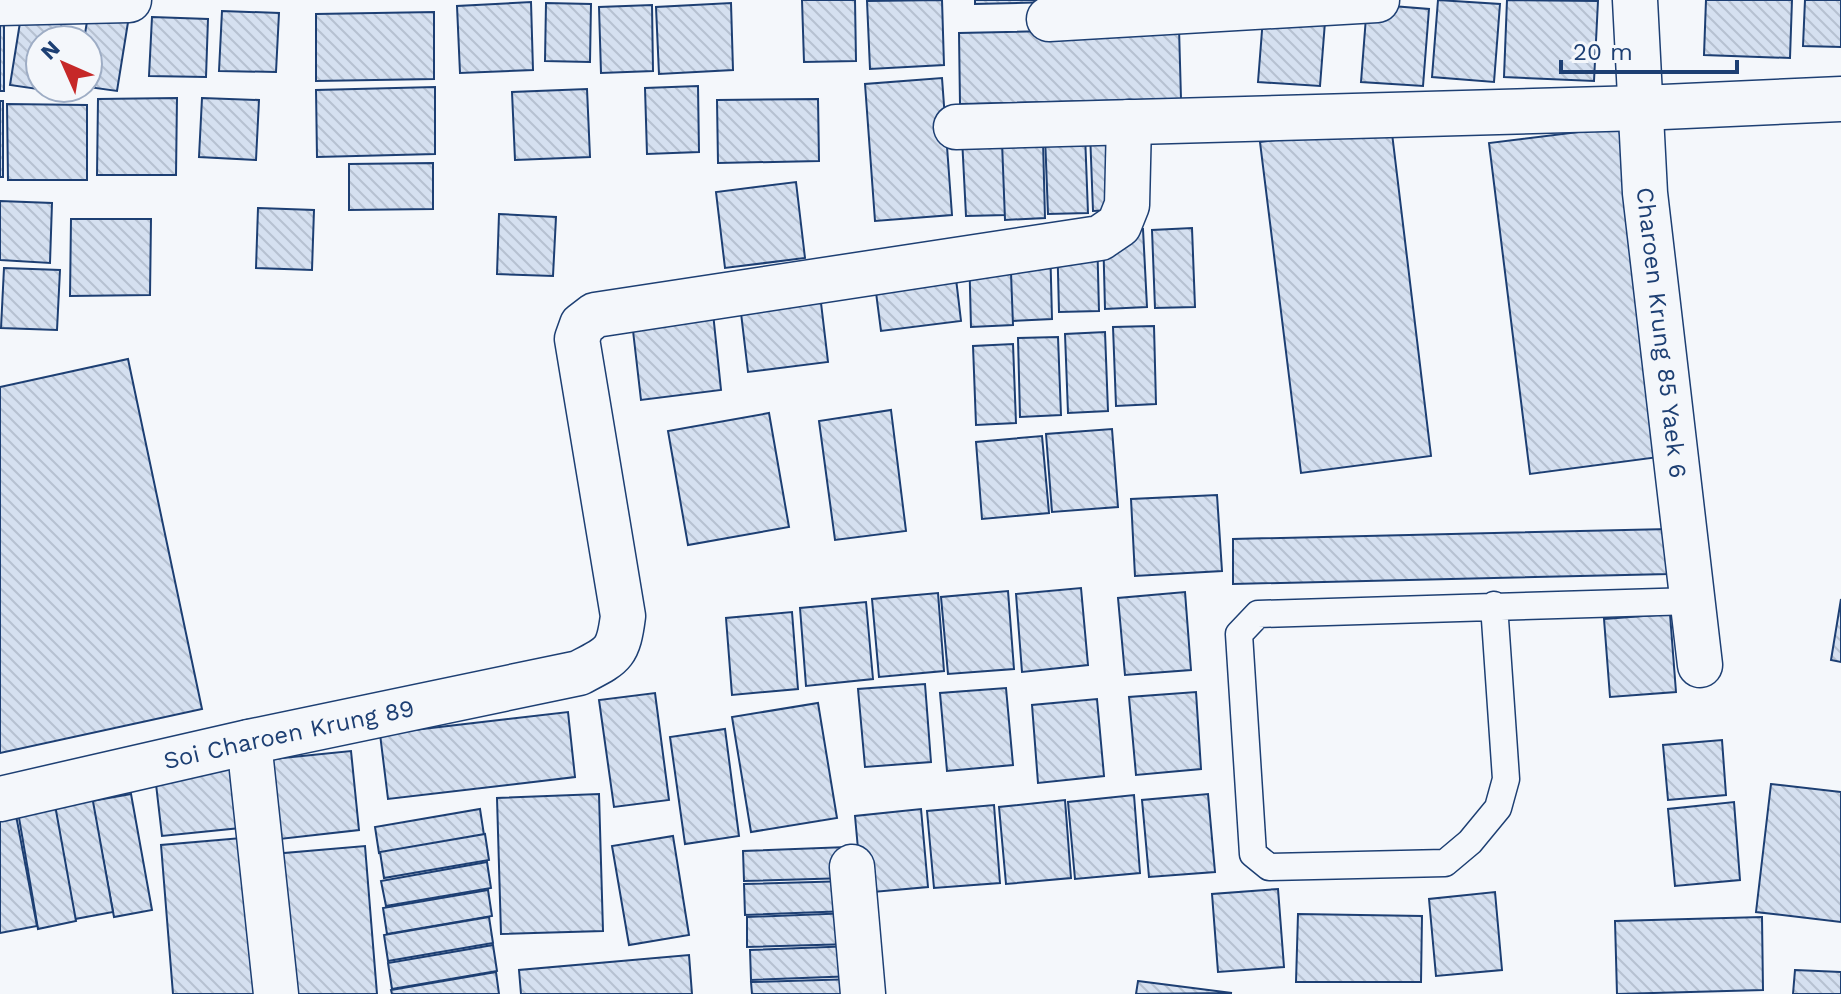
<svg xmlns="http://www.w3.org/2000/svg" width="1841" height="994" font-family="'Work Sans',sans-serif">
  <defs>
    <pattern id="building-back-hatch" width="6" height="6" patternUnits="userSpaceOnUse" patternTransform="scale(2)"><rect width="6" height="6" fill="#d5e0f0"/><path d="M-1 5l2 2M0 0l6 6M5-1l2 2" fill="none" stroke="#b6c1d1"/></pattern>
  </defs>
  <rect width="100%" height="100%" fill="#f4f7fb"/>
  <g fill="url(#building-back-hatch)" stroke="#1d3f73" stroke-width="2">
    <path d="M802,0h53l1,61 -52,1z"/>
    <path d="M942,0l2,65 -74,4 -3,-68z"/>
    <path d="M975,0h77v2l-77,2z"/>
    <path d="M1438,0l62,4 -6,78 -62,-5z"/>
    <path d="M1507,0l91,1 -4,80 -90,-4z"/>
    <path d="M1706,0h86l-2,58 -86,-3z"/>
    <path d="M1805,0h36v47l-38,-1z"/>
    <path d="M531,2l2,68 -73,3 -3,-67z"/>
    <path d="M546,3l45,1 -1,58 -45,-1z"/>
    <path d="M731,3l2,67 -74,4 -3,-67z"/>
    <path d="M1367,4l62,5 -6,77 -62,-4z"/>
    <path d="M652,5l1,66 -52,2 -2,-66z"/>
    <path d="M1264,5l62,4 -6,77 -62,-4z"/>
    <path d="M89,9l40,7 -12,75 -29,-4v-47h-4z"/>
    <path d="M22,10l41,6 -4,24h-19v48h12l-1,3 -41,-6z"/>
    <path d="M222,11l57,2 -3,59 -57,-1z"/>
    <path d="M434,12v67l-118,2v-67z"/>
    <rect x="0" y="16" width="4" height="75"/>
    <path d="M152,17l56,2 -2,58 -57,-1z"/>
    <path d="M1179,28l2,71 -221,5 -1,-71z"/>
    <path d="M942,78l10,137 -77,6 -10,-137z"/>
    <path d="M698,86l1,66 -52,2 -2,-66z"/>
    <path d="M435,87v67l-118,3 -1,-67z"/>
    <path d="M587,89l3,68 -75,3 -3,-68z"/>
    <path d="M177,98l-1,77h-79l1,-76z"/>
    <path d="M202,98l57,2 -3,60 -57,-3z"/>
    <path d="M818,99l1,62 -101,2 -1,-63z"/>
    <rect x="0" y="101" width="3" height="76"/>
    <path d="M7,104l80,1v75h-79z"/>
    <path d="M1391,125l40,331 -130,17 -41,-331z"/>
    <path d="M1619,127l40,330 -129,17 -41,-331z"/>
    <path d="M1131,130l2,79 -40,2 -3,-79z"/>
    <path d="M1085,134l3,79 -40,1 -3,-78z"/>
    <path d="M1003,136l3,79 -40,1 -4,-78z"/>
    <path d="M1043,141l2,77 -40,2 -3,-78z"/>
    <path d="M433,163v46l-84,1v-46z"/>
    <path d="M796,182l9,76 -80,10 -9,-76z"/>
    <path d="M0,201l52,2 -2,60 -50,-3z"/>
    <path d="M258,208l56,2 -2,60 -56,-2z"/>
    <path d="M499,214l57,3 -3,59 -56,-2z"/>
    <path d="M71,219h80l-1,76 -80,1z"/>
    <path d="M1192,228l3,79 -40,1 -3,-78z"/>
    <path d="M1143,229l4,78 -42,2 -2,-78z"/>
    <path d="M1097,233l2,78 -40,1 -2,-78z"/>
    <path d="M1050,241l2,78 -40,2 -3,-78z"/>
    <path d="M952,245l9,76 -80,10 -10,-77z"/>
    <path d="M1010,247l3,78 -42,2 -2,-78z"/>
    <path d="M4,268l56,2 -3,60 -56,-2z"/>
    <path d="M819,286l9,76 -80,10 -9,-76z"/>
    <path d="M713,313l8,77 -80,10 -9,-78z"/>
    <path d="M1154,326l2,78 -40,2 -3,-79z"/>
    <path d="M1105,332l3,79 -40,2 -3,-79z"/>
    <path d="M1058,337l3,78 -41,2 -2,-79z"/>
    <path d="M1013,344l3,79 -40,2 -3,-79z"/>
    <path d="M128,359l74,350 -202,44v-366z"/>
    <path d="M891,410l15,121 -71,9 -16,-119z"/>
    <path d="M769,413l20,114 -101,18 -20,-114z"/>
    <path d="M1112,429l6,78 -66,5 -6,-78z"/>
    <path d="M1042,436l7,77 -67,6 -6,-77z"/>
    <path d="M1217,495l5,76 -87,5 -4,-77z"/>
    <path d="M1669,529v45l-436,10v-45z"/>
    <path d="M1081,588l7,77 -66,7 -6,-78z"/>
    <path d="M1008,591l6,78 -66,5 -7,-77z"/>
    <path d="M1185,592l6,78 -66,5 -7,-77z"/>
    <path d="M938,593l6,78 -65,6 -7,-78z"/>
    <path d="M1841,599v63l-10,-2z"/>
    <path d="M866,602l7,77 -67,7 -6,-78z"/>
    <path d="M792,612l6,77 -66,6 -6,-77z"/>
    <path d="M1670,614l6,78 -66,5 -6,-78z"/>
    <path d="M925,684l6,78 -66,5 -7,-78z"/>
    <path d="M1006,688l7,77 -66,6 -7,-78z"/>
    <path d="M1196,692l5,77 -65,6 -7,-78z"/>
    <path d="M655,693l14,107 -55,7 -15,-107z"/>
    <path d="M1097,699l7,77 -66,7 -6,-78z"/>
    <path d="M818,703l19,115 -86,14 -19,-115z"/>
    <path d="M568,712l7,65 -187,22 -8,-65z"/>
    <path d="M725,729l14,107 -54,8 -15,-107z"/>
    <path d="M1722,740l4,55 -58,5 -5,-55z"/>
    <path d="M241,747l9,80 -88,9 -9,-78z"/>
    <path d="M351,751l8,79 -88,10 -8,-80z"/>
    <path d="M1771,784l70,8v130l-85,-10z"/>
    <path d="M131,794l21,116 -38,7 -22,-116z"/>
    <path d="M599,794l4,137 -102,3 -4,-136z"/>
    <path d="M1208,794l7,78 -66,5 -7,-77z"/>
    <path d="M1134,795l6,78 -65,6 -7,-77z"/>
    <path d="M92,796l21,116 -38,7 -21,-116z"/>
    <path d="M1065,800l6,78 -65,6 -7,-77z"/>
    <path d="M1734,802l6,78 -65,6 -7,-77z"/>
    <path d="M55,805l21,116 -38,8 -20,-117z"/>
    <path d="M994,805l6,78 -66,5 -7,-77z"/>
    <path d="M480,809l4,26 -105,18 -4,-26z"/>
    <path d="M921,809l7,78 -66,6 -7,-77z"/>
    <path d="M15,810l22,116 -37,7v-120z"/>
    <path d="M485,834l4,26 -105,18 -4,-26z"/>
    <path d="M673,836l16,99 -60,10 -17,-99z"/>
    <path d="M253,837l13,157h-93l-12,-149z"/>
    <path d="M365,846l12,148h-93l-11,-140z"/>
    <path d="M847,847l1,31 -104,3 -1,-30z"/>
    <path d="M487,862l4,26 -105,18 -5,-25z"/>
    <path d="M849,881v30l-104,4 -1,-31z"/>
    <path d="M1278,889l6,78 -66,5 -6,-78z"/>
    <path d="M488,890l4,26 -105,18 -4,-26z"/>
    <path d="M1495,892l7,78 -66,6 -7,-77z"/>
    <path d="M851,913l1,31 -105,3v-30z"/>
    <path d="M1298,914l124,2 -1,66h-125z"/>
    <path d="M489,917l4,26 -105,18 -4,-26z"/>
    <path d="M1762,917l1,73 -146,4 -2,-73z"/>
    <path d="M493,945l4,26 -105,18 -4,-26z"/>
    <path d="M854,946l2,30 -105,4 -1,-30z"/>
    <path d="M689,955l3,39h-171l-2,-24z"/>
    <path d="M1795,970l46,2v22h-48z"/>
    <path d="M496,972l3,22h-107l-1,-4z"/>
    <path d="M856,979v15h-104l-1,-12z"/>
    <path d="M1138,981l94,12 -96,1z"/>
  </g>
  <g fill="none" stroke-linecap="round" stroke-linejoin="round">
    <defs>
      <path id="lane" d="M1494,605l12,174 -8,29 -28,34 -25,21 -176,4 -16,-13 -14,-220 19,-20 435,-13"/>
      <g id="street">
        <path id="s1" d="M1635,0l10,193 55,472"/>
        <path d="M0,3l129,-3"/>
        <path d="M1049,19l328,-19"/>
        <path d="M956,127l685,-19 200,-9"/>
        <path d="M249,742l27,252"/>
        <path id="s2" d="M0,799l249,-57 330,-69c34,-18 39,-18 44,-57l-46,-277 5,-14 13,-10 505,-77 19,-13 8,-20 2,-83"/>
        <path d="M852,867l11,127"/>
      </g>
    </defs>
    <use href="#lane" stroke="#1d3f73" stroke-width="29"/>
    <use href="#street" stroke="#1d3f73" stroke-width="47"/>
    <use href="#lane" stroke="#f4f7fb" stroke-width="26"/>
    <use href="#street" stroke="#f4f7fb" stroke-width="44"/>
  </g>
  <g text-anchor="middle" stroke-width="6" stroke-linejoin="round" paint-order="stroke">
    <g font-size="24" fill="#1d3f73" stroke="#f4f7fb">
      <text dy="8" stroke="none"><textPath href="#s1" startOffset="334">Charoen Krung 85 Yaek 6</textPath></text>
      <text dy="8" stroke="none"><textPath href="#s2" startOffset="296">Soi Charoen Krung 89</textPath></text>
    </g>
  </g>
  <g transform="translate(64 64) rotate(315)"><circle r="38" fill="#f4f7fb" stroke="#9eadc5" stroke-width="2"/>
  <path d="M0-6L14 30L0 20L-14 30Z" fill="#c62828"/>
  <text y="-12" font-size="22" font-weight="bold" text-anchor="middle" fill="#1d3f73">N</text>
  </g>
  <path d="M1561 60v12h176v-12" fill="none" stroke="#1d3f73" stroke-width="4"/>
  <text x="1573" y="60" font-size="24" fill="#1d3f73" stroke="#f4f7fb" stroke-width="6" paint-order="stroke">20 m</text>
</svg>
